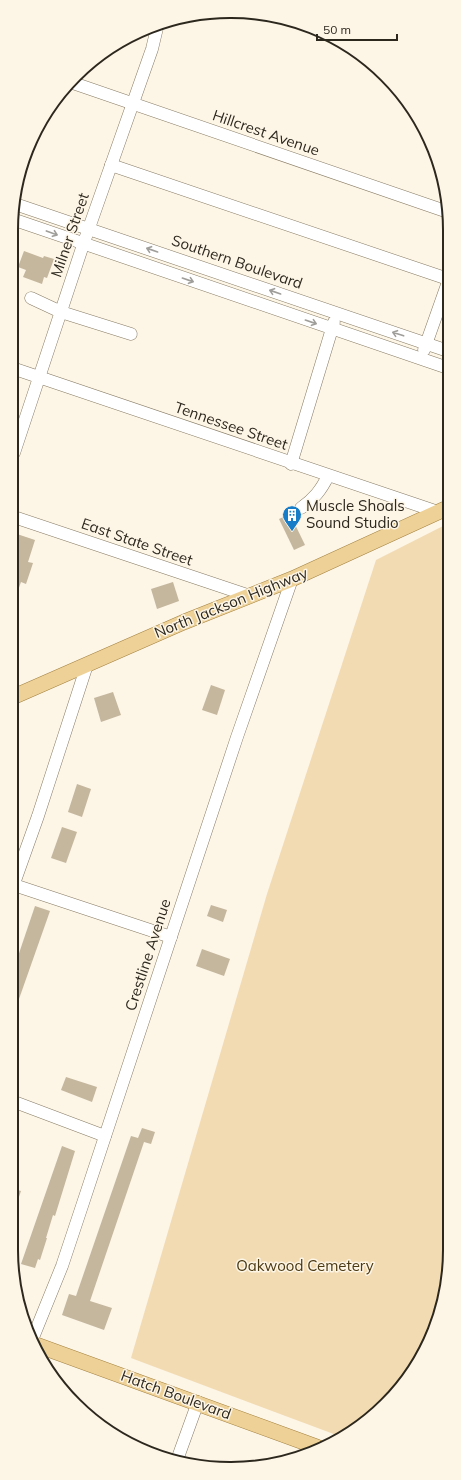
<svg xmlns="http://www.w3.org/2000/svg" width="461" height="1480" font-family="Mulish,sans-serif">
  <rect width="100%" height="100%" fill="#fdf5e6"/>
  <path fill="#f2dbb2" d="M447,524l-1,769 -33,78 -49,53 -25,12 -208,-78 136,-464 109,-334z"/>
  <g fill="#c4b79e">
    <path d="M24,251l19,7 1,-2 10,3 -7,19 -3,-1 -2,7 -19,-7 3,-7 -8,-3z"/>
    <path d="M290,514l15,31 -11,5 -15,-31z"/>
    <path d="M14,533l21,7 -7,22 5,1 -7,21 -5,-2 -6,17z"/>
    <path d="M173,582l6,19 -22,8 -6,-20z"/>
    <path d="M211,685l14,5 -8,25 -15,-5z"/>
    <path d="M113,692l8,23 -20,7 -7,-24z"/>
    <path d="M77,784l14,5 -9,28 -14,-5z"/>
    <path d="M62,827l15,5 -11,31 -15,-5z"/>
    <path d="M211,905l16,5 -4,12 -16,-6z"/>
    <path d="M35,906l15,5 -37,105h-1v-42z"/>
    <path d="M202,949l28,10 -6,17 -28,-10z"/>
    <path d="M66,1077l31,10 -5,15 -31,-12z"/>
    <path d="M142,1128l13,4 -4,12 -7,-2 -54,159 22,7 -8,22 -42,-15 7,-21 7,2 55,-160 7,2z"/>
    <path d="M62,1146l13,5 -20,65 -2,-1 -7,23h1l-7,22 -2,-1 -3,9 -14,-4z"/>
    <path d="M11,1188l10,3 -8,23h-2z"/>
  </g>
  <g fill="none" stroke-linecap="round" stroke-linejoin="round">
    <defs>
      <g id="minor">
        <path d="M73,83l375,129"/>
        <path d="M111,165l337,114"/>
        <path d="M15,204l433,147"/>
        <path d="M15,220l433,148"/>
        <path d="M31,298l30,14 70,22"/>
        <path d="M424,350l24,-68"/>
        <path d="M15,369l423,143"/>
        <path d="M14,453l69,-208 69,-196 5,-21"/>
        <path d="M291,464l43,-142"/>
        <path d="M301,508c13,-9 20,-18 27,-32"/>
        <path d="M14,517l236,79"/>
        <path d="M14,885l157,52"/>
        <path d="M12,889l26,-73 49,-151"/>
        <path d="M12,1101l93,35"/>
        <path d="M32,1340l30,-74 21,-63 154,-466 55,-158"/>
        <path d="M177,1460l21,-58"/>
      </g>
      <g id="major">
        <path d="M13,697l171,-75 108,-43 155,-71"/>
        <path d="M34,1344l283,103"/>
      </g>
    </defs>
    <use href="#minor" stroke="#877b64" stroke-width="13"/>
    <use href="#major" stroke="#a3823f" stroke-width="16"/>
    <use href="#minor" stroke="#fff" stroke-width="12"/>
    <use href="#major" stroke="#eed197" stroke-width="15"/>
  </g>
  <defs><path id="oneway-shaft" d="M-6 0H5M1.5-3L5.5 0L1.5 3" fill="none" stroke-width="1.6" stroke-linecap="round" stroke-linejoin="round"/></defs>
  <g stroke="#a09e9a">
    <use href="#oneway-shaft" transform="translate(52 233) rotate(20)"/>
    <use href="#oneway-shaft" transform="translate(152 250) rotate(-161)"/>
    <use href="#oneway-shaft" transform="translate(188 280) rotate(19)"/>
    <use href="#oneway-shaft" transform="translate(275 292) rotate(-161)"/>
    <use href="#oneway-shaft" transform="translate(311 322) rotate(19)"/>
    <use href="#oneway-shaft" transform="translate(398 334) rotate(-162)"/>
  </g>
  <defs>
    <symbol id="building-pin" viewBox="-11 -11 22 30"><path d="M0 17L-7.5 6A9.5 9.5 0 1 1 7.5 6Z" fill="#187dc8" stroke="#fdf5e6"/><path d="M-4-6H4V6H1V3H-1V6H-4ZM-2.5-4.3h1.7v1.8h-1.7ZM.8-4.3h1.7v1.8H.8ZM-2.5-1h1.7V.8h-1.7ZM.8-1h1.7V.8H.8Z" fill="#fff"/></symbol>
  </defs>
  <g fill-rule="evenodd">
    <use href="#building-pin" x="281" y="504" width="22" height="30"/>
  </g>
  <g text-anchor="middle" stroke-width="3" stroke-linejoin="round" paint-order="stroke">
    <g font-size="15" fill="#2d281e" stroke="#fdf5e6">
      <text transform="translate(266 133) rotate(19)" y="5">Hillcrest Avenue</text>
      <text transform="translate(70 235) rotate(-71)" y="5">Milner Street</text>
      <text transform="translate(237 262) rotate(19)" y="5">Southern Boulevard</text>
      <text transform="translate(231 426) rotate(19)" y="5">Tennessee Street</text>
      <text transform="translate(137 542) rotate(19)" y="5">East State Street</text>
      <text transform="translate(231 603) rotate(-22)" y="5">North Jackson Highway</text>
      <text transform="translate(148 955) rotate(-72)" y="5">Crestline Avenue</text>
      <text transform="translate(176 1395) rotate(20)" y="5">Hatch Boulevard</text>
    </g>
    <g font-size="15" fill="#2d281e" stroke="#fdf5e6" text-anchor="start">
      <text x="306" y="511">Muscle Shoals<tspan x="306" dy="17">Sound Studio</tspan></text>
    </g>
    <g font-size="15" fill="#4b3912" stroke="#fdf5e6">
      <text x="305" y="1271">Oakwood Cemetery</text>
    </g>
  </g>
  <path d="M0 0H461V1480H0ZM230 18H231A212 212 0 0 1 443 230V1250A212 212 0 0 1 231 1462H230A212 212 0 0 1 18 1250V230A212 212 0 0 1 230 18Z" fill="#fdf5e6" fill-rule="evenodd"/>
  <path fill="none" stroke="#2d281e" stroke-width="2" d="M230 18H231A212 212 0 0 1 443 230V1250A212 212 0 0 1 231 1462H230A212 212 0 0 1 18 1250V230A212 212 0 0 1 230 18Z"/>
  <path d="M317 34v6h80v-6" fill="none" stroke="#2d281e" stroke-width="2"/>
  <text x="323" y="34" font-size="12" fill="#2d281e" stroke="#fdf5e6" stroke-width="3" paint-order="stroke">50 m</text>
</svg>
